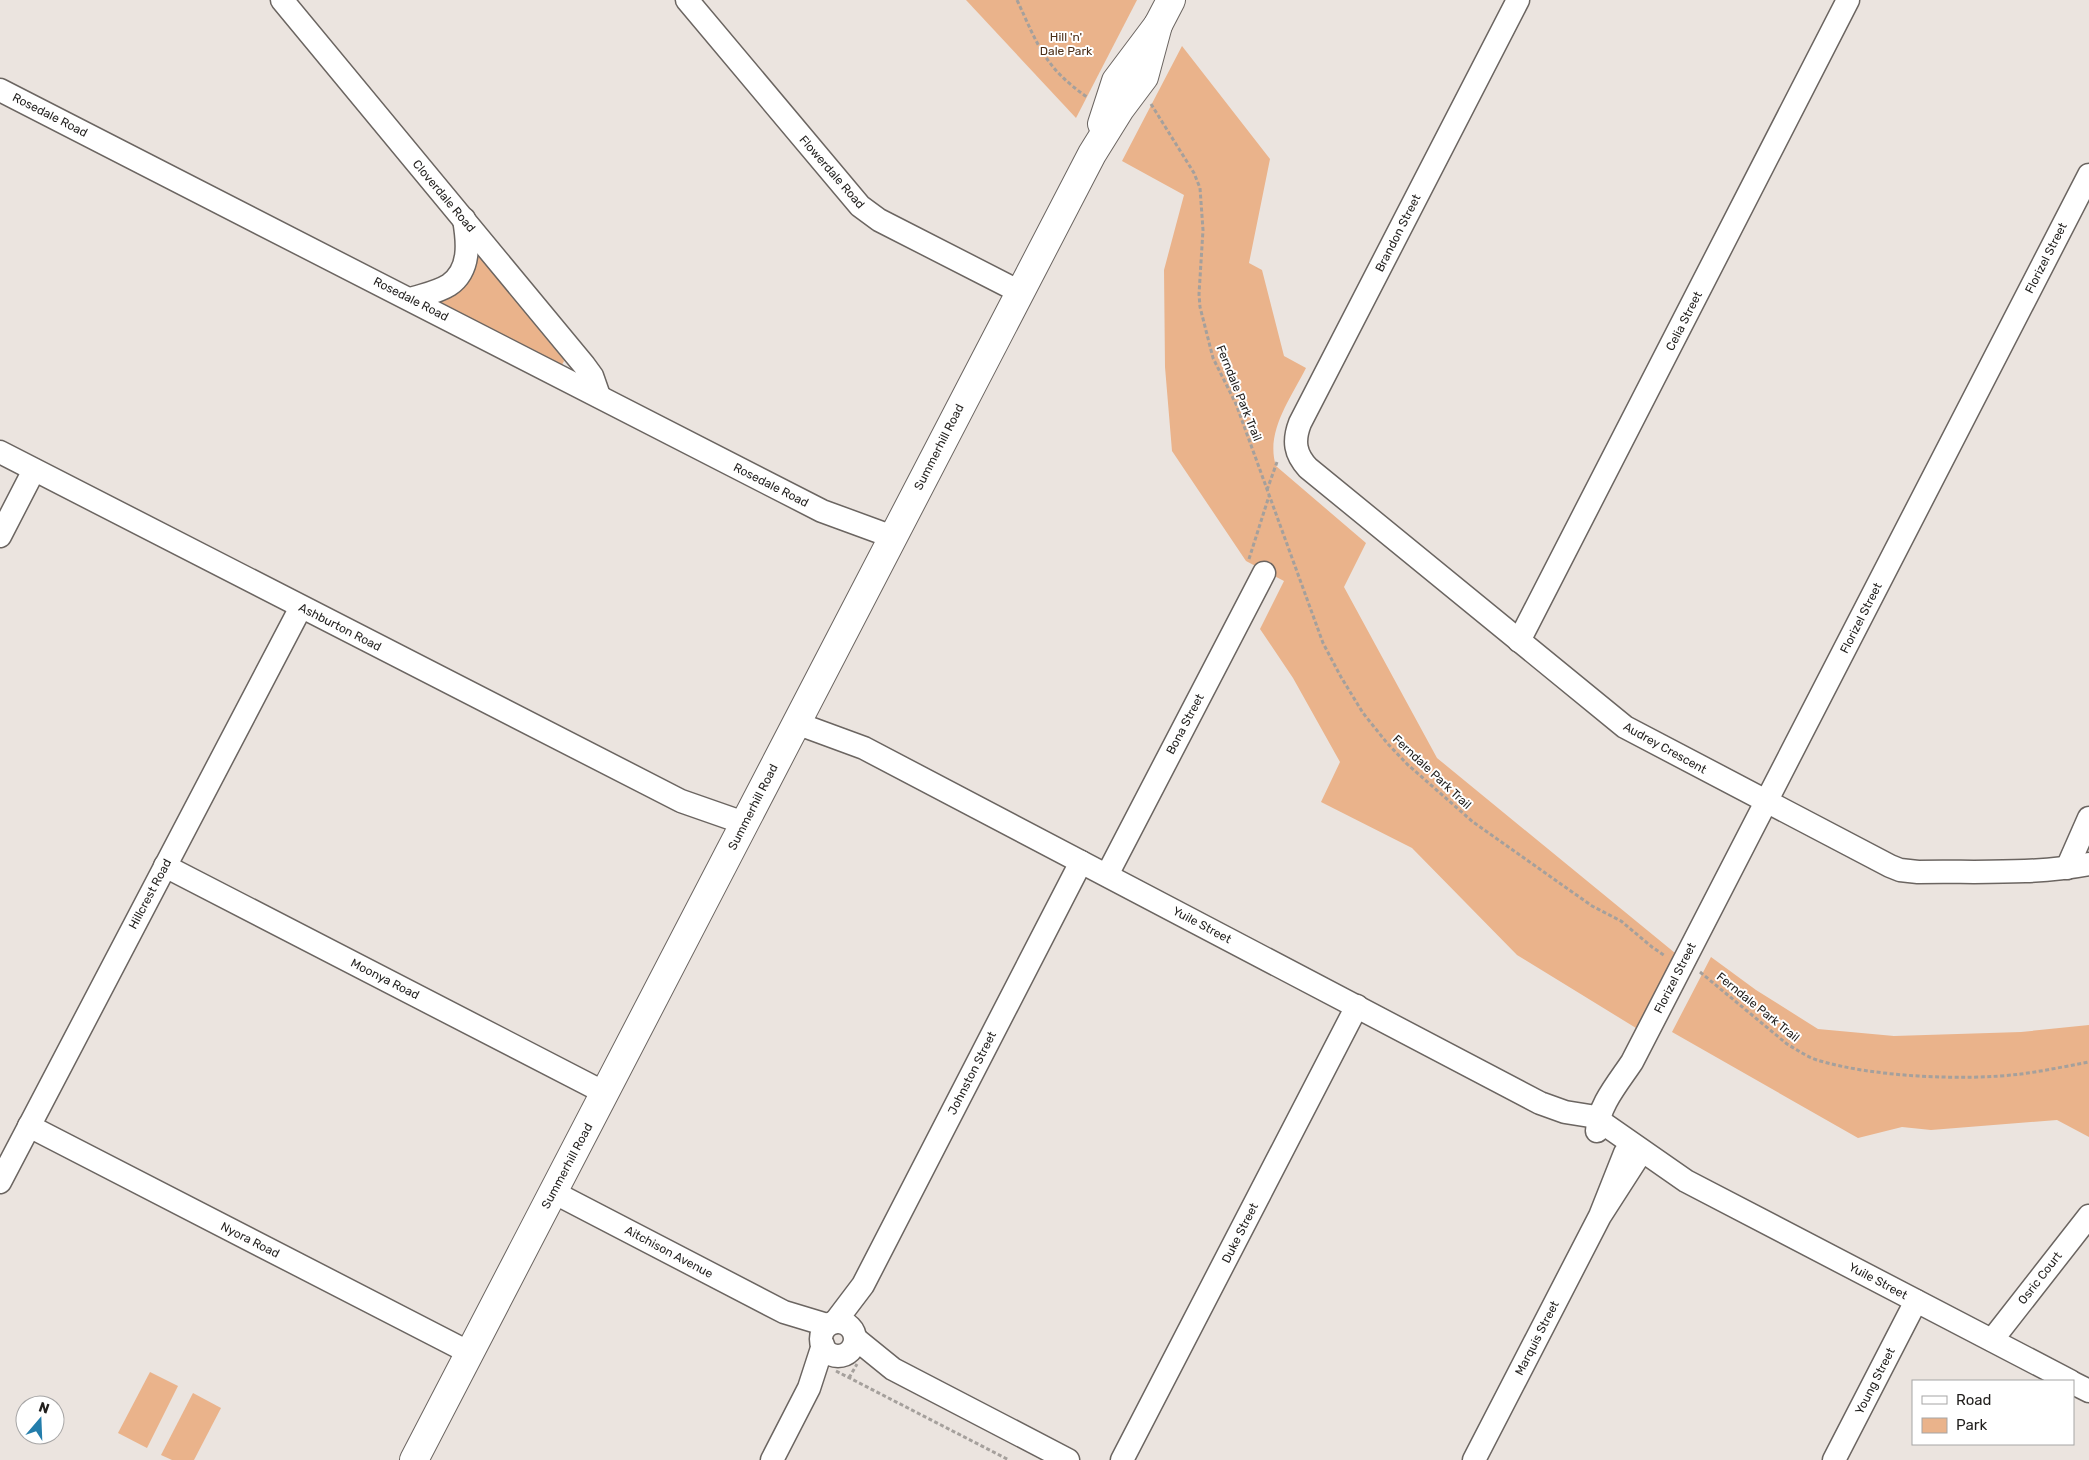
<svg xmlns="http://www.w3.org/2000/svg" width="2089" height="1460" font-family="Rubik,sans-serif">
  <rect width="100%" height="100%" fill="#ebe4df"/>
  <g fill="#eab38b">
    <path d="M966,0h171l-61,118z"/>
    <path d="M1182,46l88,113 -21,104 13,7 22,86 22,12c-15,30 -41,64 -30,98l90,77 -22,44 93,171 238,195 -39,75 -119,-73 -105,-107 -91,-46 19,-40 -47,-84 -33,-49 24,-48 -38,-20 -74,-110 -7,-84 -1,-97 20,-75 -62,-34z"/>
    <path d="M476,255l4,2 83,102 1,2 -2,4 -121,-62z"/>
    <path d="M1711,957l45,33 62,39 76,7 127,-4 68,-7v112l-32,-17 -126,10 -29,-3 -44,11 -186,-106z"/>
    <path d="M150,1372l28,14 -31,62 -29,-15z"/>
    <path d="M193,1393l28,15 -27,52h-22l-11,-5z"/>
  </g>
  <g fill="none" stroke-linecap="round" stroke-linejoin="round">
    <defs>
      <g id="minor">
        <path d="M282,0l302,365 8,11 7,20"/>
        <path d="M687,0l173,206 19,14 141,72"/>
        <path d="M1518,0l-218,423c-7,18 -5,31 8,45l317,259 265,139 10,4 18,2c56,-1 115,3 171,-8"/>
        <path d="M0,90l822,421 71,26"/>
        <path d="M411,299c12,-4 27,-7 38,-14 22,-15 19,-43 15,-66"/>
        <path d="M0,452l681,349 63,22"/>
        <path d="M0,536l34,-66"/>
        <path d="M1519,641l329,-641"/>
        <path d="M796,723l68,25 676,355 25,9 25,4 7,3 89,62 384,200"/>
        <path d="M165,866l440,227"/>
        <path d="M2067,868l22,-50"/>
        <path d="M1107,875l157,-302"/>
        <path d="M29,1126l441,227"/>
        <path d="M1597,1131c1,-25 21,-48 35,-69l457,-887"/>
        <path d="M0,1182l301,-575"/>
        <path d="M553,1192l231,120 43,13"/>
        <circle cx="838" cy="1339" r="17"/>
        <path d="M835,1322l28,-37 218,-423"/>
        <path d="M856,1339l37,30 175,91"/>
        <path d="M1992,1340l97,-124"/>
        <path d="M2073,1383l16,8"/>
        <path d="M772,1460l37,-72 14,-43"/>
        <path d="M1122,1460l235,-454"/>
        <path d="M1474,1460l126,-244 25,-63 3,-4 7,-2 2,8 -1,5 -36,56"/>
        <path d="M1834,1460l82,-159"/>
      </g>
      <g id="major">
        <path d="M1102,124l14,-43 42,-56 13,-25"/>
        <path d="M414,1460l678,-1306 28,-45 24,-32 14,-52"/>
      </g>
    </defs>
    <use href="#minor" stroke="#6b6561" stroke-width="25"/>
    <use href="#major" stroke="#6b6561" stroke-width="30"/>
    <g stroke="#a5a09c" stroke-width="3" stroke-dasharray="4 2.5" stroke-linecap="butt">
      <path d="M1017,0c21,45 27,67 70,97"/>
      <path d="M1151,104l43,69 6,15 3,42 -4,64 1,13 13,51 23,46 87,239 18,34 22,36 24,30 20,21 66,58 119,84 29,15 31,26 13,9"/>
      <path d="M1267,490l10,-28"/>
      <path d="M1249,559l20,-63"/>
      <path d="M1700,972l87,72c10,6 19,12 30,16 55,17 147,21 204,14 23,-3 46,-8 68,-12"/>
      <path d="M836,1371l173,89"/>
      <path d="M849,1378l8,-14"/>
    </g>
    <use href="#minor" stroke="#fff" stroke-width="22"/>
    <use href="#major" stroke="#fff" stroke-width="28"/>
  </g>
  <g text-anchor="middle" stroke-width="4" stroke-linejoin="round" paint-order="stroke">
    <g font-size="12" fill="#4b2e17" stroke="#fff">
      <text x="1066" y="41">Hill 'n'<tspan x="1066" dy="14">Dale Park</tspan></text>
    </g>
    <g font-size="12" fill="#211f1d" stroke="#fff">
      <text transform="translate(50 115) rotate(27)" y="4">Rosedale Road</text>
      <text transform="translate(832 172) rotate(49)" y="4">Flowerdale Road</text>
      <text transform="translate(444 196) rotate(50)" y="4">Cloverdale Road</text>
      <text transform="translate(1398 233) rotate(-63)" y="4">Brandon Street</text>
      <text transform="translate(2046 258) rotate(-63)" y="4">Florizel Street</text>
      <text transform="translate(411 299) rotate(27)" y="4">Rosedale Road</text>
      <text transform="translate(1684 321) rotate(-63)" y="4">Celia Street</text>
      <text transform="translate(1239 393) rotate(68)" y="4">Ferndale Park Trail</text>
      <text transform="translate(939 447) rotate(-63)" y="4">Summerhill Road</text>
      <text transform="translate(771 485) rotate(27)" y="4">Rosedale Road</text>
      <text transform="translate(1861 618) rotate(-63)" y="4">Florizel Street</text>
      <text transform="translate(340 627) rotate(27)" y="4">Ashburton Road</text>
      <text transform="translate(1185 724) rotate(-62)" y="4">Bona Street</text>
      <text transform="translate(1665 748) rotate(29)" y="4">Audrey Crescent</text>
      <text transform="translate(1432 772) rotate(43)" y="4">Ferndale Park Trail</text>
      <text transform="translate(753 807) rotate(-63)" y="4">Summerhill Road</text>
      <text transform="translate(150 894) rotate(-62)" y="4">Hillcrest Road</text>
      <text transform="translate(1202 925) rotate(28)" y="4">Yuile Street</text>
      <text transform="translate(1675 978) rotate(-63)" y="4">Florizel Street</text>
      <text transform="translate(385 979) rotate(27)" y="4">Moonya Road</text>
      <text transform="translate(1758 1007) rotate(39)" y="4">Ferndale Park Trail</text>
      <text transform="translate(972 1073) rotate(-63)" y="4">Johnston Street</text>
      <text transform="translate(567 1166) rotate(-62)" y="4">Summerhill Road</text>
      <text transform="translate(1240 1233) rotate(-63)" y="4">Duke Street</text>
      <text transform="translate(250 1240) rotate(27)" y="4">Nyora Road</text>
      <text transform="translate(669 1252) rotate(28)" y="4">Aitchison Avenue</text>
      <text transform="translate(2040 1278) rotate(-52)" y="4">Osric Court</text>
      <text transform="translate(1878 1281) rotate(28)" y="4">Yuile Street</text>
      <text transform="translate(1537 1338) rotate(-63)" y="4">Marquis Street</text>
      <text transform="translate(1875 1381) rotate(-63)" y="4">Young Street</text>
    </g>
  </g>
  <rect x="1912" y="1380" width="162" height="65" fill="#ffffff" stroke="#a6a5a5"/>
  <rect x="1922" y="1396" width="25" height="8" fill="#ffffff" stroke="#a6a5a5"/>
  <text x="1956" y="1405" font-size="15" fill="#211f1d">Road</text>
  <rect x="1922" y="1418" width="25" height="15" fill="#eab38b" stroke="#a6a5a5"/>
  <text x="1956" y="1430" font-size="15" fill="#211f1d">Park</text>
  <g transform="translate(40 1420) rotate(19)"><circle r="24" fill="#ffffff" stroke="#a6a5a5"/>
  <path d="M0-4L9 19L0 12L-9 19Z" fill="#237dab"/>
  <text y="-8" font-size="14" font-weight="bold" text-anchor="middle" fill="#211f1d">N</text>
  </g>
</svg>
